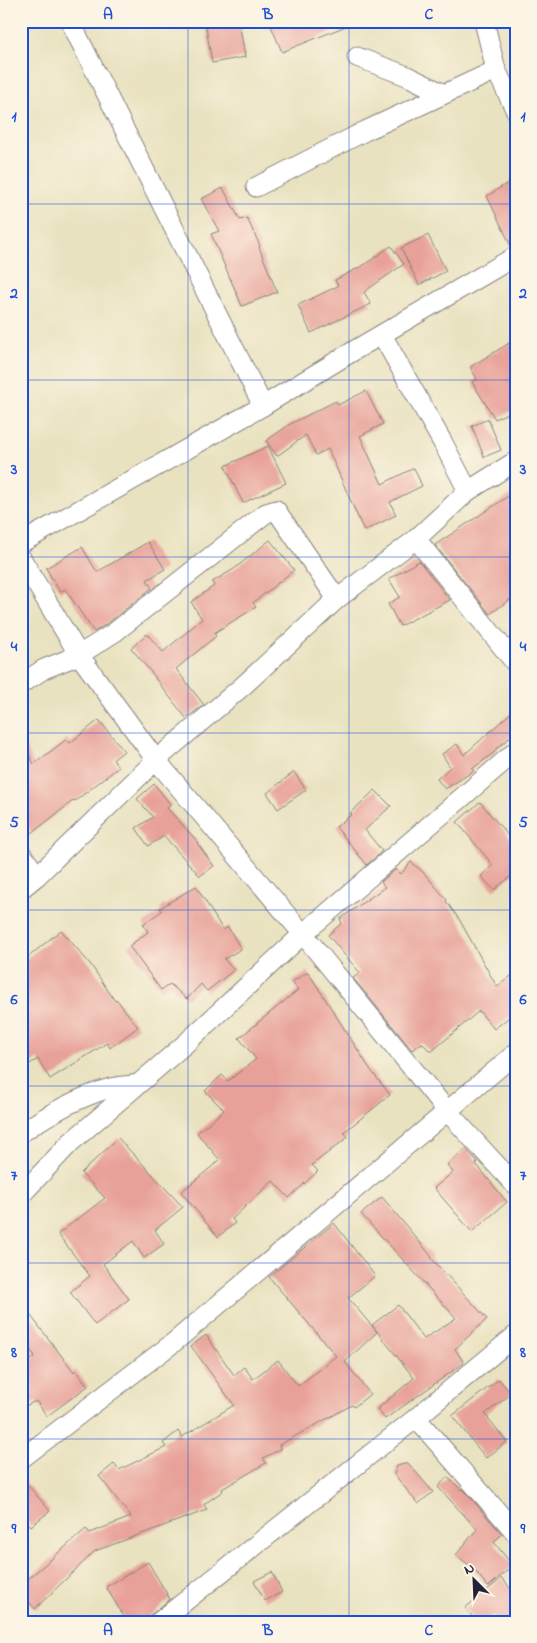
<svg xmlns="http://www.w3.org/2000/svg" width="537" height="1643" font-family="'Indie Flower',sans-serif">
  <rect width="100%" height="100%" fill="#fcf5e5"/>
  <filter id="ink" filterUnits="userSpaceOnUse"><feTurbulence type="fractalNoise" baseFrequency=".02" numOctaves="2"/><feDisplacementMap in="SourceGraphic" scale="10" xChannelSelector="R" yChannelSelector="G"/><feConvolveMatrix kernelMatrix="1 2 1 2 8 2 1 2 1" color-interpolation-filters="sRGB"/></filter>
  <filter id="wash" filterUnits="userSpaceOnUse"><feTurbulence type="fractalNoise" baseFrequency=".0096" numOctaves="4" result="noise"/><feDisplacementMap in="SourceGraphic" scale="20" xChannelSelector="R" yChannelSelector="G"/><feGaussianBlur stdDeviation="1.12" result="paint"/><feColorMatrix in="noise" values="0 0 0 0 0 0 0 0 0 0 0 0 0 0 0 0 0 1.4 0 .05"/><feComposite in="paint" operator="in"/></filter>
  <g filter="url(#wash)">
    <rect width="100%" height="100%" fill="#e9e2c0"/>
    <g id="blocks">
      <g fill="#e8a199">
        <path d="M205,21h34l6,36 -33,6z"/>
        <path d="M269,21h87v1l-74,30z"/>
        <path d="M516,178v67l-5,1 -24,-50z"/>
        <path d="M223,188l17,32 7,-2 13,28 -1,1 18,45 -35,14 -31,-72 8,-3 -18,-32z"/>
        <path d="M428,235l18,36 -27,14 -18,-37z"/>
        <path d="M391,246l13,18 -40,28 7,12 -60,29 -13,-28 40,-19 -3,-6 29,-15z"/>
        <path d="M516,339v70l-21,10 -23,-37 5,-3 -7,-12z"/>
        <path d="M366,391l17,33 -23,12 22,48 32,-16 8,18 -32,16 6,13 -32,16 -36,-82 -12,6 -10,-20 -29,21 -11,-15 24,-17 46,-23 2,4z"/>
        <path d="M488,419l13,31 -17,7 -12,-31z"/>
        <path d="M268,446l18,37 -43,20 -18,-37z"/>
        <path d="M516,491v104l-26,19 -55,-69z"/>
        <path d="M270,540l24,30 -41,33 3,4 -42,26 2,3 -40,33 28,36 -18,13 -31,-40h1l-25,-30 16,-14 16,18 39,-33 -11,-17 23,-16 -2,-4 22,-13z"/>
        <path d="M148,542l17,27 -18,11 5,8 -44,35 -14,9 -29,-43 -5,3 -14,-24 36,-21 15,25z"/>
        <path d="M419,561l31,39 -50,26 -12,-22 12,-7 -11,-18z"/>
        <path d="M516,708v24l-22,19 1,1 -23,17 2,2 -29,18 -8,-10 13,-12 -8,-13 15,-10 7,11z"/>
        <path d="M99,720l25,31 -11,9 6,7 -44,34 -1,-1 -42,33 -11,-13v-81l13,25 33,-25 3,4z"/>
        <path d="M294,772l12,18 -28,19 -11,-16z"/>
        <path d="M154,784l17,21 -4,3 31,34 -1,1 17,23 -14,10 -36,-40 -16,10 -12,-18 17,-11 -16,-18z"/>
        <path d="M375,790l16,16 -26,24 17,21 -15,14 -31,-38 16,-13 -2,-1z"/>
        <path d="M480,802l36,43v27l-22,18 -13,-14 12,-11 -36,-43z"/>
        <path d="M411,862l13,11 23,27 -1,1 13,18 38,68 19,-15v40l-22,17 -15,-18 -48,41 -9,-9 -10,7 -59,-72 7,-5 -32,-38 14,-12 -2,-4 45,-32 -4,-5 15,-13 5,5z"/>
        <path d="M196,886l27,44 5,-3 13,22 -17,10 10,11 -27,21 -6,-7 -14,15 -17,-15 -9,6 -32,-44 19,-14 -5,-8 19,-13 -2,-3z"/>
        <path d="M61,930l30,35 24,36 2,-1 21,27 -28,21 -3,-5 -57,36 -12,-20 -17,10v-106z"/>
        <path d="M308,972l62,97 20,26 -46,37 4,5 -36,28 6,6 -29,27 -16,-17 -41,38 3,4 -17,14 -37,-45 39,-32 -23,-27 27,-23 -19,-19 17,-16 6,6 28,-22 -17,-21 59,-48 -6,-8z"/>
        <path d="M118,1138l65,69 -28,23 9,14 -20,14 -11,-17 -30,23 26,35 -34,26 -25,-33 20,-16 -32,-42 47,-36 -24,-25z"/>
        <path d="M466,1149l12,13 -2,2 31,38 -35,30 -38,-44 19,-16 -6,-7z"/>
        <path d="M382,1197l50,60 -1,1 56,61 -32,30 9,14 -79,56 -8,-10 37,-31 -42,-53 26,-20 26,34 32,-21 -95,-104z"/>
        <path d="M334,1223l41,53 -27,22 29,34 -32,30 25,32 -16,13 -2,-2 -73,40 2,4 -18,9 3,5 -44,26 1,2 -19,13 3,6 -112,41 -60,58 -14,-16v-8l65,-56 4,4 41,-16 -32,-41 15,-12 5,6 47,-23 -3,-4 15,-12 4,6 52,-32 -43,-59 15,-11 28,40 10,-8 9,12 25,-19 20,26 38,-30 -67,-79z"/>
        <path d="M21,1303l53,69 2,-2 12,16 -41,30 -11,-15 -15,7v-39l14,-13 -14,-18z"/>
        <path d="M499,1379l12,15 -26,20 22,28 -21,16 -34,-42z"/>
        <path d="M408,1463l25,29 -15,12 -24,-30 3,-8z"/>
        <path d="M21,1477l29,34 -19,15 -10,-11z"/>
        <path d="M447,1477l15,13 1,-1 39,45 -8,8 19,24 -25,21 -14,-18 -18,-14 21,-26 -39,-42z"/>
        <path d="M148,1562l22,37 -18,15 -14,8h-11l-21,-35z"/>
        <path d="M272,1572l10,20 -17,9 -11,-20z"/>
        <path d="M502,1578l14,18v26h-17l-6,-7 -8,7h-8l-12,-14z"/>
      </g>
    </g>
  </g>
  <g filter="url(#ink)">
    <use href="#blocks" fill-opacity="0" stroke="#86827e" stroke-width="1"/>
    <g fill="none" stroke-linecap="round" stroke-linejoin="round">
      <defs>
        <g id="minor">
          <path d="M70,21l193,385"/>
          <path d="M484,21l12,49 20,41"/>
          <path d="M357,57l50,19 37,18"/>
          <path d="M256,187l109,-56 131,-61"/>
          <path d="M382,335l61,108 25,48 -52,48 100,125"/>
          <path d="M468,491l48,-30"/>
          <path d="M21,543l242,-137 97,-59 156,-91"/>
          <path d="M21,558l58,97 77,105 147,174 145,178 68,74"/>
          <path d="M21,684l23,-15 35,-14 36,-23 151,-119 10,-3 61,89"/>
          <path d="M21,853l16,23"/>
          <path d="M21,889l16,-13 119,-116 88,-75 93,-86 79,-60"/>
          <path d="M21,1133c26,-18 56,-35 86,-44 10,-3 21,-3 31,-5"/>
          <path d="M21,1195l50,-53 114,-98 118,-110 213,-183"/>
          <path d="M416,1418l100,115"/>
          <path d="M21,1459l152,-116 343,-290"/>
          <path d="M159,1622l257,-204 100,-83"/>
        </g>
      </defs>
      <use href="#minor" stroke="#86827e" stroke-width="21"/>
      <use href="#minor" stroke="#fff" stroke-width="19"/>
    </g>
  </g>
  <path fill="none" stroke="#1d4ed8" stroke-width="1" stroke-opacity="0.55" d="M188,21v1601M349,21v1601M21,204h495M21,380h495M21,557h495M21,733h495M21,910h495M21,1086h495M21,1263h495M21,1439h495"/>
  <rect width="537" height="1643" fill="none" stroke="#fcf5e5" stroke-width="55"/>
  <g transform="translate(474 1580) rotate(336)" stroke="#fcf5e5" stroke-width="4" paint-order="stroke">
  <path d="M0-4L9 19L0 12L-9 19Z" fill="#22223b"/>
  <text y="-8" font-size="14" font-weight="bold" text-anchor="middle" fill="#22223b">N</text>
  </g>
  <rect x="28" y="28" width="482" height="1588" fill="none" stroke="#1d4ed8" stroke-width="2"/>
  <g font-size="16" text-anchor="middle" font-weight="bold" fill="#1d4ed8">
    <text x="108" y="19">A</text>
    <text x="268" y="19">B</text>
    <text x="429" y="19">C</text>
    <text x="14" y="121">1</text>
    <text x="523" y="121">1</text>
    <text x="14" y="298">2</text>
    <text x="523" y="298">2</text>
    <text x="14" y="474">3</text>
    <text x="523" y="474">3</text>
    <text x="14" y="651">4</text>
    <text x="523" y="651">4</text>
    <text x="14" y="827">5</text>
    <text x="523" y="827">5</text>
    <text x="14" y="1004">6</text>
    <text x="523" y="1004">6</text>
    <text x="14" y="1180">7</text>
    <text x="523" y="1180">7</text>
    <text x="14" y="1357">8</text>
    <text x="523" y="1357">8</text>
    <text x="14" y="1533">9</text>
    <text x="523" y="1533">9</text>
    <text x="108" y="1635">A</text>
    <text x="268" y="1635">B</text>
    <text x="429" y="1635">C</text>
  </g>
</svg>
